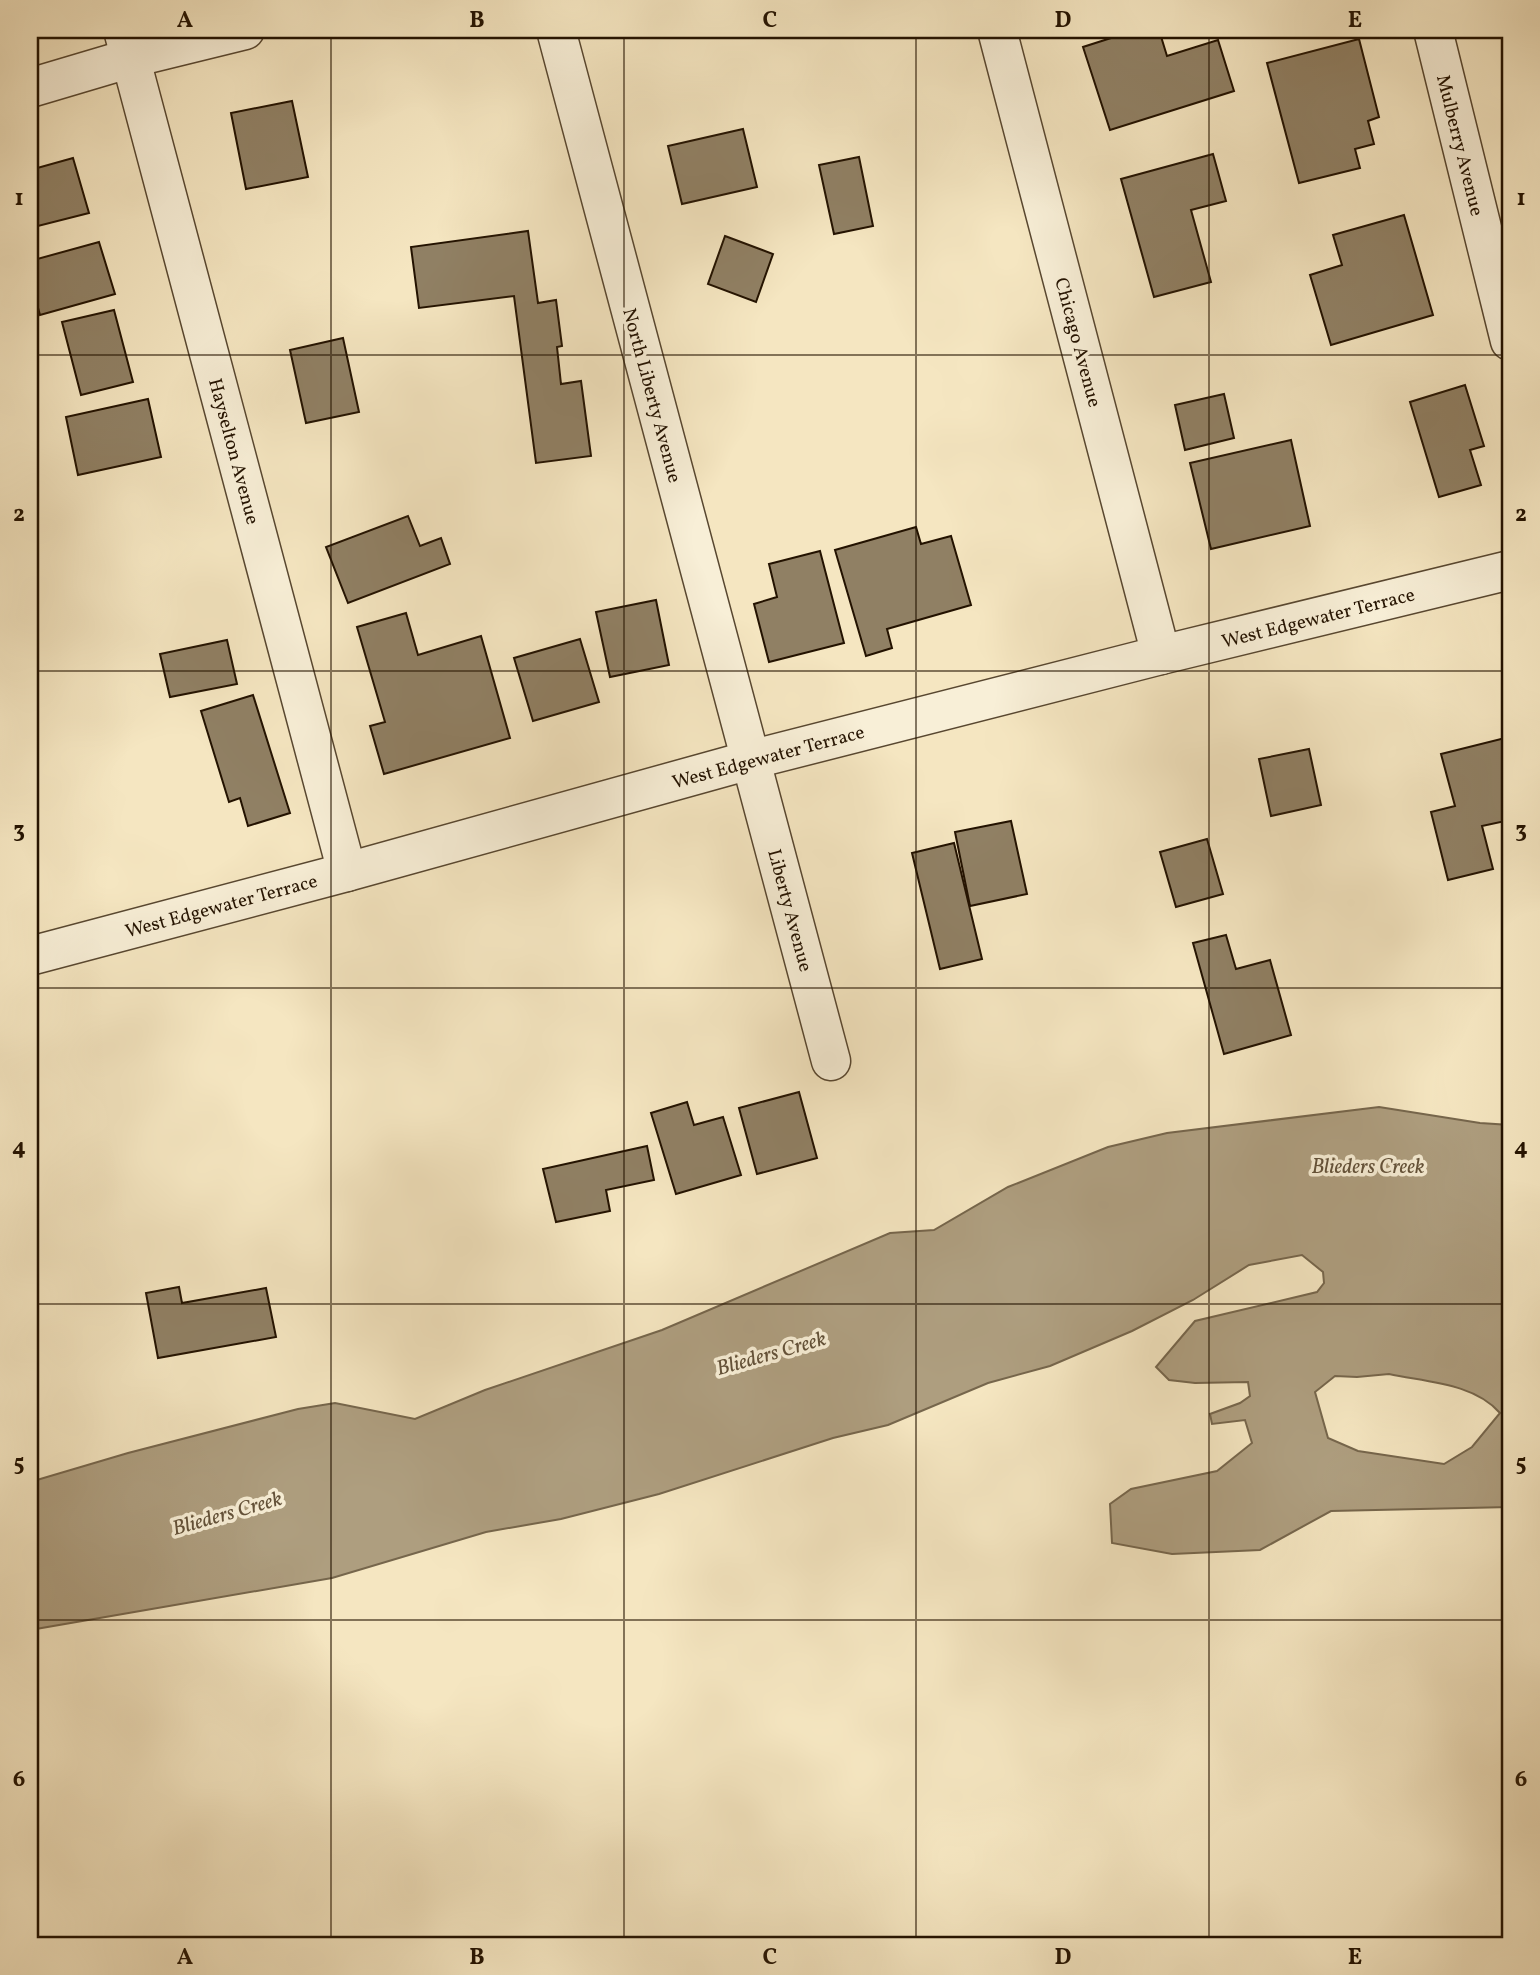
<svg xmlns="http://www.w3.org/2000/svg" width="1540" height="1975" font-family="Vollkorn,serif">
  <rect width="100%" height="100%" fill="#f5e6c1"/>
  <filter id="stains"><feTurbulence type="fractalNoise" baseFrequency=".00286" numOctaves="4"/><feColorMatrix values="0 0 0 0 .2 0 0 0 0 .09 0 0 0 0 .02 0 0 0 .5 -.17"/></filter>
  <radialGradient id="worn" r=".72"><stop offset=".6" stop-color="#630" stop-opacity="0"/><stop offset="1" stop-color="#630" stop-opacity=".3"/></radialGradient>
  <path fill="#ae9e7f" stroke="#76664c" stroke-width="2" fill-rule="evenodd" d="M1379,1107l101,16 30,2v382l-179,4 -71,39 -88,4 -60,-11 -2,-39 21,-15 86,-18 35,-28 -7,-23 -33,4 -2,-10 30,-11 10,-7 -2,-14 -53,1 -26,-3 -13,-13 39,-46 122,-29 7,-9 -1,-11 -21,-17 -53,10 -56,35 -61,31 -82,35 -62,17 -100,42 -55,13 -174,56 -98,25 -75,13 -154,46 -302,52v-148l98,-29 170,-44 37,-6 80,16 70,-29 177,-60 228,-97 44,-3 74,-43 100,-40 59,-14zM1389,1374c37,8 85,9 111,39l-28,34 -28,17 -86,-13 -30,-13 -13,-46 20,-16 22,1z"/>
  <g fill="#908064" stroke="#231200" stroke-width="2">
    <path d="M1136,30h23l8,26 51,-16 16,51 -124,39 -27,-83z"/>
    <path d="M1359,39l20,78 -11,4 6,23 -19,5 5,19 -61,15 -32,-120z"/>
    <path d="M292,101l16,76 -62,12 -15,-76z"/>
    <path d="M743,129l14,58 -75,17 -14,-58z"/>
    <path d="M1213,154l13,47 -35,9 20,72 -57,15 -33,-118z"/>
    <path d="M859,157l14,69 -39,8 -15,-69z"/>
    <path d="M73,158l16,55 -59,15v-58z"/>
    <path d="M1404,215l29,100 -102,30 -21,-70 32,-10 -9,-30z"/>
    <path d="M528,231l10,72 18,-3 6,46 -5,1 4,37 20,-3 10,75 -55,7 -22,-167 -95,12 -8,-61z"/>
    <path d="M725,236l48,18 -17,48 -48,-18z"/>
    <path d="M99,242l16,52 -75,21 -10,-36v-18z"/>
    <path d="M114,310l19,72 -52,13 -19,-73z"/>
    <path d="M343,338l16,74 -53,11 -16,-73z"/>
    <path d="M1465,385l19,61 -14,4 11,35 -42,12 -29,-95z"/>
    <path d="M1224,394l10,44 -49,12 -10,-45z"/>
    <path d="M148,399l13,58 -83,18 -12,-58z"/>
    <path d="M1291,440l19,86 -99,23 -21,-86z"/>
    <path d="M408,516l12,30 21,-8 9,26 -102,39 -22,-56z"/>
    <path d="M916,527l5,17 30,-8 20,69 -84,24 5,19 -26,8 -31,-106z"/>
    <path d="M820,551l24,92 -75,19 -15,-58 23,-7 -8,-33z"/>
    <path d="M656,600l13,65 -59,12 -14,-65z"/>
    <path d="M406,613l12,42 63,-19 29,102 -126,36 -14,-48 15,-4 -28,-95z"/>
    <path d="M580,639l19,63 -66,19 -19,-63z"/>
    <path d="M227,640l10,44 -67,13 -10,-43z"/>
    <path d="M253,695l37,118 -42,13 -8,-28 -11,4 -28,-91z"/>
    <path d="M1509,737l1,83 -28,6 11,43 -45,11 -17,-68 24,-6 -14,-52z"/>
    <path d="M1309,749l12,56 -50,11 -12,-57z"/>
    <path d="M1011,821l16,73 -57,12 -15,-74z"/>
    <path d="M1207,839l16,55 -47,13 -16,-55z"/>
    <path d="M954,843l28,116 -42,10 -28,-116z"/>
    <path d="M1226,935l10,34 34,-9 21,75 -67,19 -31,-111z"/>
    <path d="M799,1092l18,66 -60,16 -18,-66z"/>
    <path d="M687,1102l7,23 29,-8 18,58 -65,19 -25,-81z"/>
    <path d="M647,1146l7,34 -48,10 4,21 -54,11 -13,-53z"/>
    <path d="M179,1287l3,16 84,-15 10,49 -118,21 -12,-65z"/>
  </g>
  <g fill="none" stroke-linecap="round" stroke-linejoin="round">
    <defs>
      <g id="minor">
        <path d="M123,30l224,842"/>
        <path d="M556,30l275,1031"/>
        <path d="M997,30l164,625"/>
        <path d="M1433,30l77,311"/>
        <path d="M30,88l101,-30 114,-28"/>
        <path d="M30,956l317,-84 403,-112 411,-105 349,-85"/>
      </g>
    </defs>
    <use href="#minor" stroke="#584730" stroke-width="41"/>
    <use href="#minor" stroke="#f8efd7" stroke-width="38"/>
  </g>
  <path fill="none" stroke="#231200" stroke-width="2" stroke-opacity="0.55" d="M331,30v1915M624,30v1915M916,30v1915M1209,30v1915M30,355h1480M30,671h1480M30,988h1480M30,1304h1480M30,1620h1480"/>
  <g text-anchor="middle" stroke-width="7" stroke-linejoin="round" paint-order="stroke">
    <g font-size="19" fill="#231200" stroke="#f8efd7">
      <text transform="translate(1461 145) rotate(76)" y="7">Mulberry Avenue</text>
      <text transform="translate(1079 342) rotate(75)" y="7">Chicago Avenue</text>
      <text transform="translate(653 395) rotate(75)" y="7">North Liberty Avenue</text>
      <text transform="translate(235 451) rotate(75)" y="7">Hayselton Avenue</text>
      <text transform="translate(1318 617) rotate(-14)" y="7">West Edgewater Terrace</text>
      <text transform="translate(768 756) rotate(-15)" y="7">West Edgewater Terrace</text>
      <text transform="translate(221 905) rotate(-15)" y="7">West Edgewater Terrace</text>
      <text transform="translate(791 910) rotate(75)" y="7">Liberty Avenue</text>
    </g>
    <g font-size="21" font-style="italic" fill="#625139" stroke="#f8efd7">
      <text x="1368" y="1173">Blieders Creek</text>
      <text transform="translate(771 1353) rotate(-16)" y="7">Blieders Creek</text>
      <text transform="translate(227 1513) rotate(-16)" y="7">Blieders Creek</text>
    </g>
  </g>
  <rect width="1540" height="1975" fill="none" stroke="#f5e6c1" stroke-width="77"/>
  <rect x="38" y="38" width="1464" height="1899" fill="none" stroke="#231200" stroke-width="2.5"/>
  <g font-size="23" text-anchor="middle" font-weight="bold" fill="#231200">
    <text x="185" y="27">A</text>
    <text x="477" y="27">B</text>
    <text x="770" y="27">C</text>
    <text x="1063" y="27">D</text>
    <text x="1355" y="27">E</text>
    <text x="19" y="205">1</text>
    <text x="1521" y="205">1</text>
    <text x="19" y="521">2</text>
    <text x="1521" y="521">2</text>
    <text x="19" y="837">3</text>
    <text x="1521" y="837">3</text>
    <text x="19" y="1154">4</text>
    <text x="1521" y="1154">4</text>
    <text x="19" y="1470">5</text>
    <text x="1521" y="1470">5</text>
    <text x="19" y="1786">6</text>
    <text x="1521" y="1786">6</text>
    <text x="185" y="1964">A</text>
    <text x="477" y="1964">B</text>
    <text x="770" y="1964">C</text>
    <text x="1063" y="1964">D</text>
    <text x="1355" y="1964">E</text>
  </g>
  <rect width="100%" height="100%" filter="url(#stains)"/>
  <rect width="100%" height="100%" fill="url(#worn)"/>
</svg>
